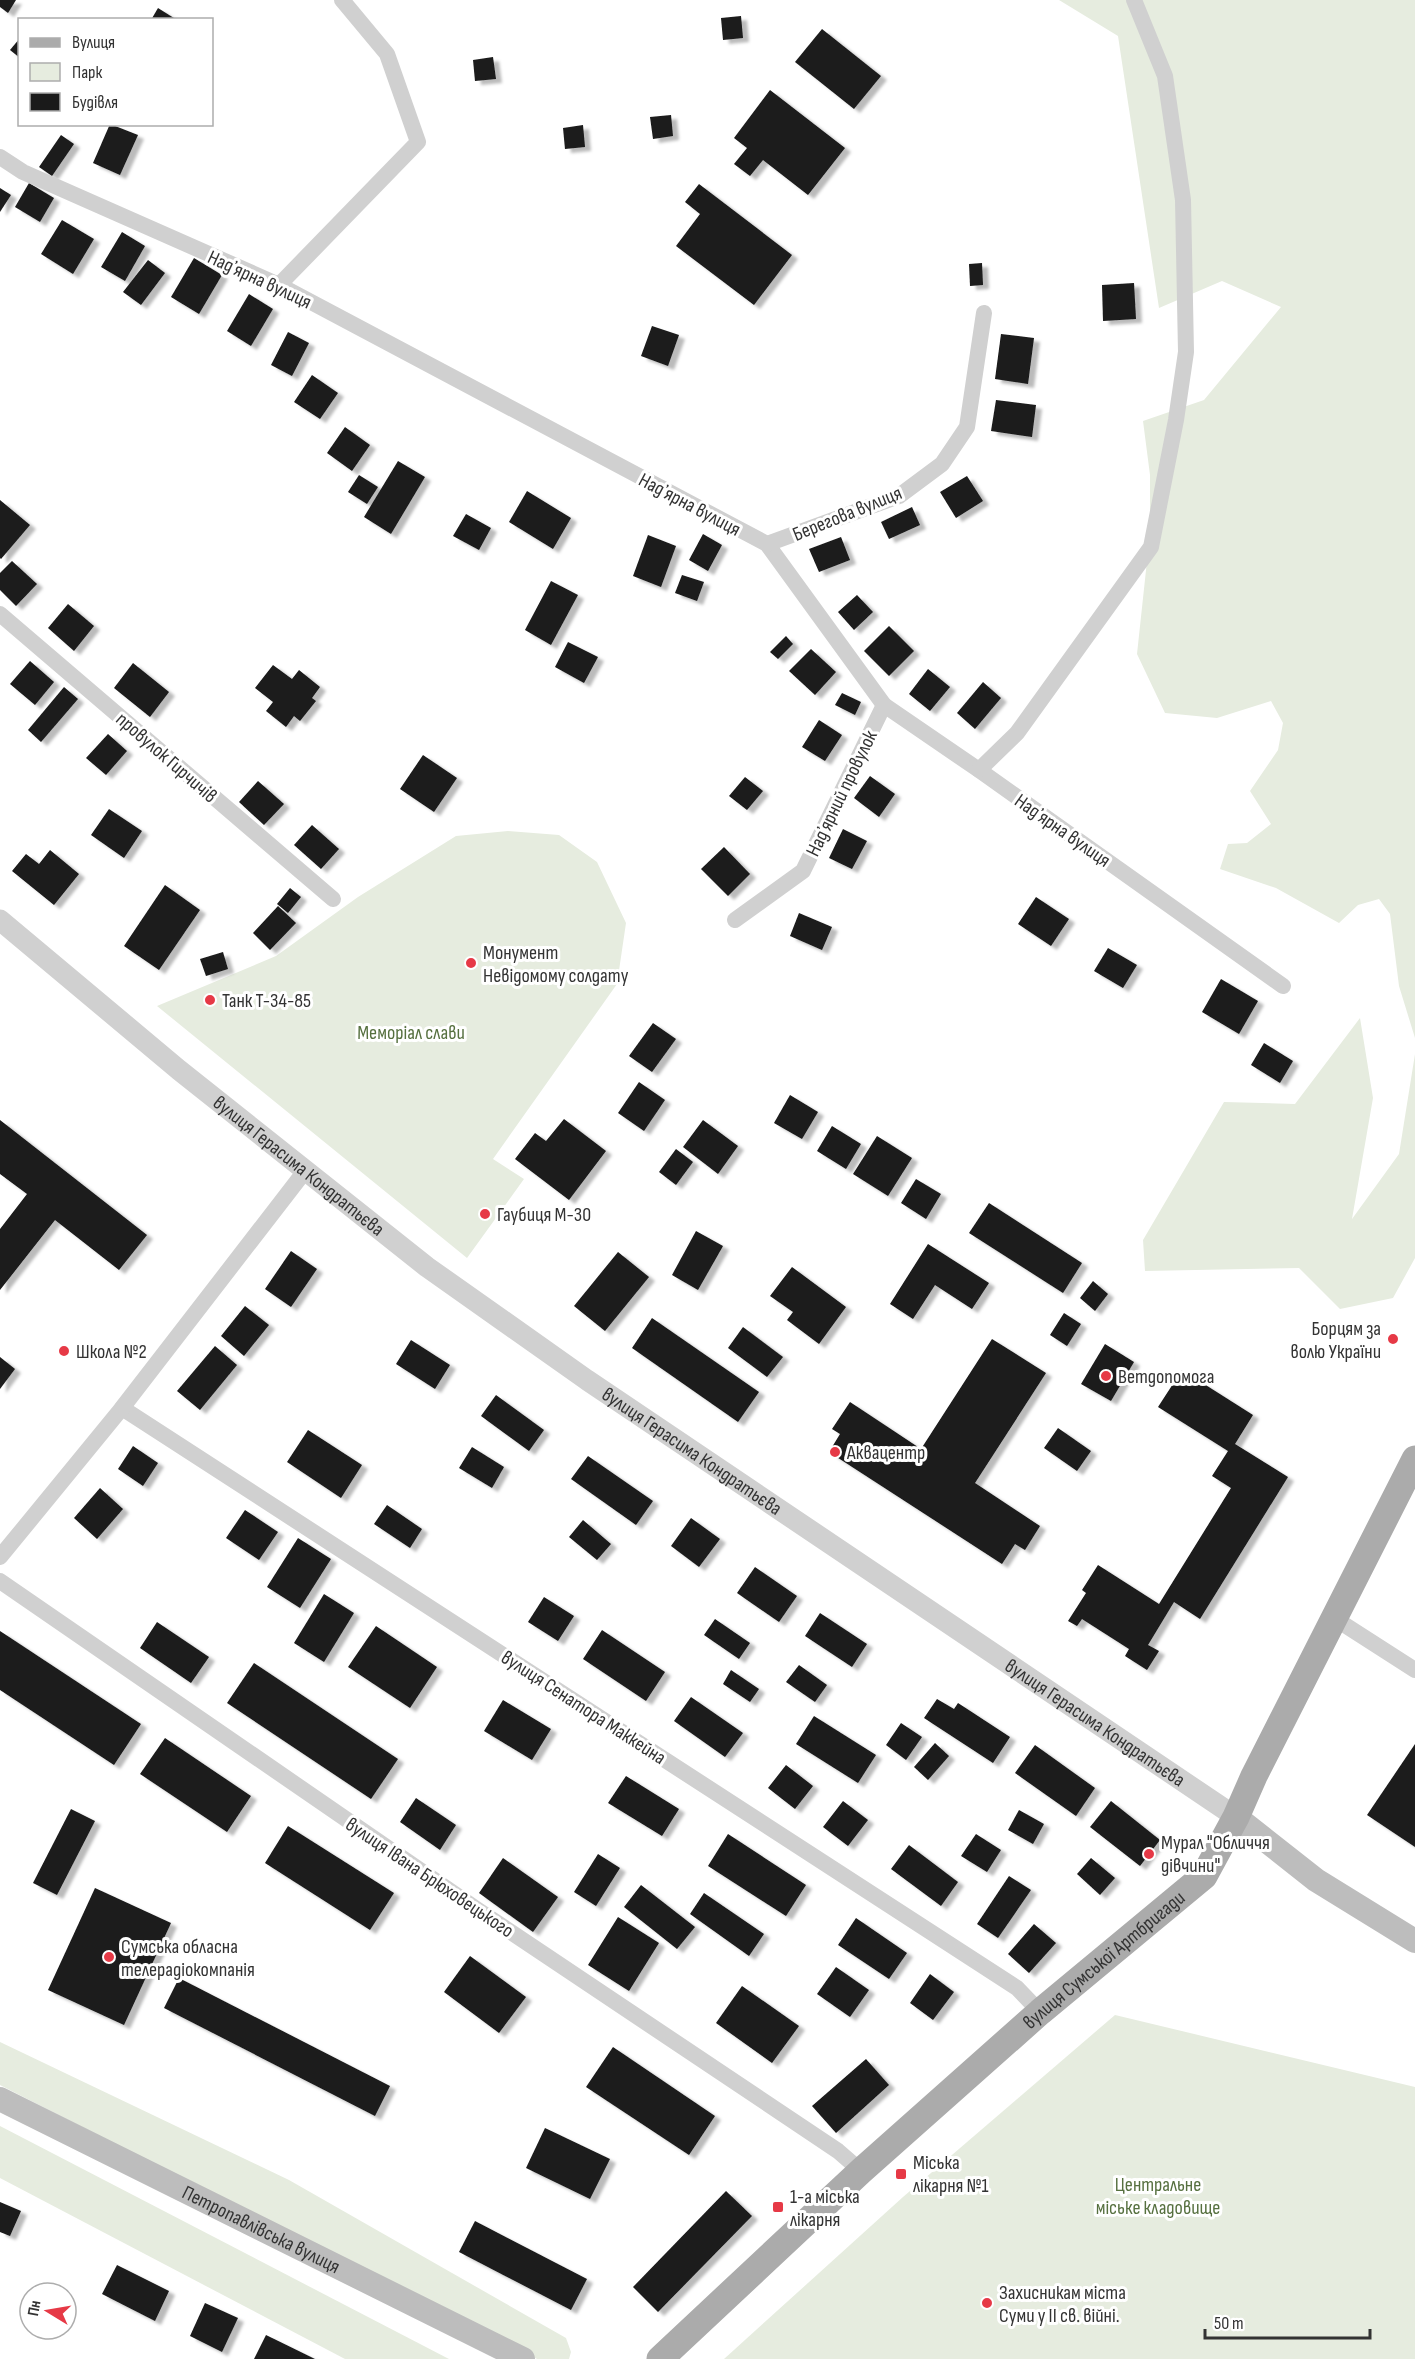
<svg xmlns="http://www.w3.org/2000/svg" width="1415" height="2359" font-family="'Sofia Sans Condensed',sans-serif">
  <defs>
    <filter id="shadow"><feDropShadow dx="6" dy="4" stdDeviation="1.5" flood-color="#0004"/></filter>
  </defs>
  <rect width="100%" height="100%" fill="#fff"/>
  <g fill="#e6ecdf">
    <path d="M1059,0h356v1038l-16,-52 -9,-72 -11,-15 -21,6 -19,18 -63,-35 -56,-19 8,-25 19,-1 24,-19 -21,-33 28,-41 5,-27 -12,-22 -54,17 -52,-5 -28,-59 13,-121v-58l-7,-54 61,-21 77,-93 -59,-26 -63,27 -41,-272z"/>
    <path d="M508,831l51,4 38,27 29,61 -9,61 -124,175 31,20 -57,79 -310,-252 119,-50 82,-59 98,-61z"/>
    <path d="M1360,1018l13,80 -21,121 47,-65 16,-100v204l-22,40 -53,11 -41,-41 -154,3 -2,-31 81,-138 71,2z"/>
    <path d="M1115,2015l300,72v272h-691l179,-162z"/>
    <path d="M0,2042l289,138 277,158 5,14 -2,7h-32l-537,-274z"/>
    <path d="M0,2126l449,233h-104l-345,-181z"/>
  </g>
  <g fill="#1a1a1a" filter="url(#shadow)">
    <path d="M0,0h16l-8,13 -8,-6z"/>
    <path d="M158,8l19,12h-26z"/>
    <path d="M741,16l2,22 -20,2 -2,-22z"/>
    <path d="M822,29l59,47 -27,33 -59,-47z"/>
    <path d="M20,38v20l-10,-8z"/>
    <path d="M493,57l3,22 -21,2 -2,-21z"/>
    <path d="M770,90l75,58 -37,47 -45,-35 -13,16 -16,-12 13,-16 -13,-10z"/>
    <path d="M671,115l2,21 -20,3 -3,-22z"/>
    <path d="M110,124l28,11 -18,40 -27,-12z"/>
    <path d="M583,125l2,22 -20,2 -2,-21z"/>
    <path d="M61,135l13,9 -22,32 -13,-9z"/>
    <path d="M29,183l25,15 -14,24 -25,-15z"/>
    <path d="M699,184l93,71 -38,50 -78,-59 24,-32 -15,-12z"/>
    <path d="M0,188l11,7 -11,17z"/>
    <path d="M62,220l32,19 -21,35 -32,-20z"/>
    <path d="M122,232l23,14 -20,35 -24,-14z"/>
    <path d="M194,258l28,17 -23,39 -28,-17z"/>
    <path d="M148,260l17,13 -24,32 -18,-13z"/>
    <path d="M982,263l1,22 -13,1 -1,-22z"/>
    <path d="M1134,283l2,36 -33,2 -1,-36z"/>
    <path d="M249,294l24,15 -22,37 -24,-15z"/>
    <path d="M652,326l27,9 -11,31 -27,-10z"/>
    <path d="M288,332l21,11 -17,33 -21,-11z"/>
    <path d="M1001,334l33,4 -6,46 -33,-5z"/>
    <path d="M312,375l26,18 -18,26 -26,-17z"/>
    <path d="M996,400l40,5 -4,32 -41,-6z"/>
    <path d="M345,427l25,18 -18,26 -25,-18z"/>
    <path d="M398,461l27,16 -34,57 -27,-17z"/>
    <path d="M359,475l19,12 -11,17 -19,-12z"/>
    <path d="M967,476l16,25 -27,17 -16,-26z"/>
    <path d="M527,491l44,27 -18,31 -44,-27z"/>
    <path d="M0,500l30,25 -29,34 -1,-1z"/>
    <path d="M912,507l8,18 -31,14 -8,-17z"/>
    <path d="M466,514l25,14 -12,22 -26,-14z"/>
    <path d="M703,534l19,11 -14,26 -19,-11z"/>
    <path d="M648,535l28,11 -15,41 -28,-11z"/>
    <path d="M841,537l9,23 -31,12 -10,-23z"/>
    <path d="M12,561l25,23 -21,22 -16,-16v-17z"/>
    <path d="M682,575l22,7 -7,19 -22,-8z"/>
    <path d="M551,581l27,14 -27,50 -26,-15z"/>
    <path d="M857,595l16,17 -19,18 -16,-18z"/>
    <path d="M68,604l26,22 -20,25 -26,-23z"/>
    <path d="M889,626l25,25 -25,25 -25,-25z"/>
    <path d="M786,636l7,8 -15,15 -8,-7z"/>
    <path d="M568,642l30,15 -14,26 -29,-16z"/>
    <path d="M811,649l25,23 -21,23 -26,-24z"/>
    <path d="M30,661l24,21 -19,23 -25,-21z"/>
    <path d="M133,663l36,29 -19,25 -36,-29z"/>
    <path d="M273,665l19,14 7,-9 21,17 -8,11 4,3 -16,20 -6,-5 -8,11 -20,-16 7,-9 -18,-14z"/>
    <path d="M928,669l22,18 -20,24 -21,-17z"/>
    <path d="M983,682l18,16 -26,31 -18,-16z"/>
    <path d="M64,687l14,12 -37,43 -13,-12z"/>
    <path d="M842,693l19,9 -6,13 -20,-10z"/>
    <path d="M819,720l23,15 -17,26 -23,-14z"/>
    <path d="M108,734l19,17 -21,24 -20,-17z"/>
    <path d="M423,755l34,23 -23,34 -34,-23z"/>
    <path d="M870,776l25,18 -16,23 -25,-19z"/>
    <path d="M745,777l18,14 -16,19 -18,-14z"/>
    <path d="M258,781l26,23 -20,21 -25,-23z"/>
    <path d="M109,809l33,22 -18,27 -33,-23z"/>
    <path d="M312,825l27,24 -18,20 -27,-24z"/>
    <path d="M843,829l24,12 -15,28 -23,-11z"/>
    <path d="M724,847l26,27 -22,22 -27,-27z"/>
    <path d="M50,850l29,24 -25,31 -42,-34 14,-17 13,10z"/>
    <path d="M165,885l35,25 -41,60 -35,-24z"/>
    <path d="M290,888l11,9 -13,16 -11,-9z"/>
    <path d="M1036,897l33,22 -18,27 -33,-22z"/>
    <path d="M278,906l18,17 -26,27 -17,-17z"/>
    <path d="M799,913l33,14 -10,23 -32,-14z"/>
    <path d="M1108,948l29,17 -14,23 -29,-17z"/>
    <path d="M223,952l5,17 -22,7 -6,-17z"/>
    <path d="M1221,979l37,22 -19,33 -37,-22z"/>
    <path d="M653,1023l23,16 -24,33 -23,-16z"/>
    <path d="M1264,1043l29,18 -13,22 -29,-18z"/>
    <path d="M639,1082l26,18 -21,31 -26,-18z"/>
    <path d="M790,1095l28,17 -16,27 -28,-16z"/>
    <path d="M564,1119l42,32 -37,49 -54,-41 20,-26 11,8z"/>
    <path d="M0,1120l147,115 -28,35 -64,-50 -55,70v-61l27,-35 -27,-20z"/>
    <path d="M703,1120l35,26 -20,28 -35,-27z"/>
    <path d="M832,1126l29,18 -15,25 -29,-18z"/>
    <path d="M877,1136l35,22 -24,38 -35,-22z"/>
    <path d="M676,1149l17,13 -17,23 -17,-13z"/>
    <path d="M916,1179l25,15 -15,25 -25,-16z"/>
    <path d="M989,1203l93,60 -19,30 -94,-60z"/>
    <path d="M696,1231l27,15 -25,44 -26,-15z"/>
    <path d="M928,1244l61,39 -17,26 -37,-24 -22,34 -23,-15z"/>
    <path d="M291,1251l26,18 -26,38 -26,-18z"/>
    <path d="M618,1252l31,25 -44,54 -31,-25z"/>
    <path d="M792,1267l54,40 -27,37 -32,-24 6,-8 -23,-16z"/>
    <path d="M1093,1281l15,13 -13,17 -15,-13z"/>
    <path d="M245,1306l24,19 -25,31 -23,-20z"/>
    <path d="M1064,1313l17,11 -14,22 -17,-11z"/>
    <path d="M652,1318l107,74 -21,30 -106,-74z"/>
    <path d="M743,1327l40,30 -16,20 -39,-29z"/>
    <path d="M992,1339l54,34 -71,110 65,43 -15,24 -10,-6 -13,20 -173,-112 11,-18 -8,-5 18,-27 71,47z"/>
    <path d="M411,1340l39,25 -15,24 -39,-25z"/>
    <path d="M1105,1344l29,18 -23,39 -30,-17z"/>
    <path d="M215,1346l22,19 -37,45 -23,-19z"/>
    <path d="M0,1357l15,12 -15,20z"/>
    <path d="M1182,1370l71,45 -18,29 53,33 -88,142 -26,-17 -26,43 11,6 -12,19 -22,-14 4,-7 -47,-30 -5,7 -9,-5 18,-28 -4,-3 16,-25 61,39 72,-116 -19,-12 16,-25 -70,-44z"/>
    <path d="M496,1395l48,35 -15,21 -48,-35z"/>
    <path d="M1058,1428l33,23 -14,20 -33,-23z"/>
    <path d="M308,1430l54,35 -21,33 -54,-36z"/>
    <path d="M133,1446l25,17 -15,23 -25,-17z"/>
    <path d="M472,1447l32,20 -12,21 -33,-20z"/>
    <path d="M588,1456l65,45 -17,24 -65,-46z"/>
    <path d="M100,1488l23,21 -26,30 -23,-21z"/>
    <path d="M387,1505l35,24 -12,19 -36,-24z"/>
    <path d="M245,1510l33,22 -19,28 -33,-22z"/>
    <path d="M691,1518l29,21 -21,28 -28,-21z"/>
    <path d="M583,1520l28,24 -14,16 -28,-23z"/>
    <path d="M298,1538l33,21 -31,49 -33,-21z"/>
    <path d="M755,1567l42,29 -18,26 -42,-29z"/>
    <path d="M324,1594l30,19 -30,49 -30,-19z"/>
    <path d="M544,1597l30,19 -16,25 -30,-19z"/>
    <path d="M820,1613l47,31 -15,23 -47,-31z"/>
    <path d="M715,1619l35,24 -11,16 -35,-24z"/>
    <path d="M157,1622l52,35 -18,26 -51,-35z"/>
    <path d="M376,1626l61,41 -27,41 -62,-41z"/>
    <path d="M602,1630l63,42 -19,29 -63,-42z"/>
    <path d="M0,1631l141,93 -27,41 -114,-75z"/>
    <path d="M254,1663l144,96 -27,40 -144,-96z"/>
    <path d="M799,1665l28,20 -12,17 -29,-20z"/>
    <path d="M731,1670l28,19 -9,13 -27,-18z"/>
    <path d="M691,1697l52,36 -18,24 -51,-36z"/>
    <path d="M937,1699l17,10 4,-6 52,34 -17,26 -69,-45z"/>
    <path d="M503,1700l48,29 -19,31 -48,-29z"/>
    <path d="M814,1716l62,39 -18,28 -62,-39z"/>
    <path d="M901,1723l21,14 -16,23 -20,-15z"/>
    <path d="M165,1738l86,58 -24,36 -87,-58z"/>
    <path d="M935,1743l14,13 -21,24 -14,-13z"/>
    <path d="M1415,1744v103l-48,-32z"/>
    <path d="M1035,1745l60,43 -19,28 -61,-43z"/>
    <path d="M786,1765l27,21 -18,23 -27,-21z"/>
    <path d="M626,1776l53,33 -17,27 -54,-33z"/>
    <path d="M416,1798l40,27 -16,25 -40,-28z"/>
    <path d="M843,1801l25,19 -20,26 -25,-19z"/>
    <path d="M1111,1801l49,39 -20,26 -50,-39z"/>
    <path d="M71,1809l24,12 -38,74 -24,-12z"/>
    <path d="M1019,1810l25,14 -11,20 -25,-14z"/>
    <path d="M288,1826l106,67 -24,37 -105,-67z"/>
    <path d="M728,1834l78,51 -20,31 -78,-50z"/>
    <path d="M976,1834l25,16 -14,22 -26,-16z"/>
    <path d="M909,1845l49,37 -17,24 -50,-37z"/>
    <path d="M598,1854l22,14 -24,38 -22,-14z"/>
    <path d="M503,1858l55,39 -25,35 -54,-39z"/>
    <path d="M1091,1858l24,20 -15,17 -23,-21z"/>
    <path d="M1009,1876l22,14 -33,48 -21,-14z"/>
    <path d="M641,1885l54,42 -18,22 -53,-42z"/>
    <path d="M95,1888l76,35 -47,102 -76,-35z"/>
    <path d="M704,1893l60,41 -15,22 -59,-42z"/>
    <path d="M618,1917l41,26 -30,48 -41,-26z"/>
    <path d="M856,1918l51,35 -18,26 -51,-34z"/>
    <path d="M1034,1924l22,19 -27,30 -21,-19z"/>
    <path d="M470,1956l56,41 -27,36 -55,-41z"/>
    <path d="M836,1967l33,23 -19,27 -33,-23z"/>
    <path d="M930,1974l24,18 -21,28 -23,-17z"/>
    <path d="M179,1978l211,108 -15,30 -211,-108z"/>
    <path d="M742,1986l57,40 -27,37 -56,-40z"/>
    <path d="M613,2047l102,69 -26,39 -103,-68z"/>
    <path d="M866,2059l23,26 -53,48 -24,-27z"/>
    <path d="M545,2128l65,31 -20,40 -64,-31z"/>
    <path d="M726,2191l26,25 -94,96 -25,-25z"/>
    <path d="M0,2202l21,9 -11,25 -10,-4z"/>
    <path d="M475,2221l112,58 -16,31 -112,-58z"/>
    <path d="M117,2265l52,26 -14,30 -53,-27z"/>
    <path d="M205,2303l33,15 -16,34 -32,-16z"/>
    <path d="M266,2335l49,24h-61z"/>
  </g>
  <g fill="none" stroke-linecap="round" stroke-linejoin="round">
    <g stroke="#d0d0d0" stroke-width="16">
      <path d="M0,157l23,15 256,113 488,259 117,161 95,65 304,216"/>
      <path d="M279,285l139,-143 -31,-88 -45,-54"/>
      <path d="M767,544l132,-48 43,-32 25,-37 17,-114"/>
      <path d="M0,614l333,285"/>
      <path d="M979,770l38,-37 134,-186 25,-127 10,-68 -3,-152 -18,-124 -31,-76"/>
      <path d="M735,920l68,-49 81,-166"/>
      <path d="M122,1408l895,580 23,24"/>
      <path d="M0,1557l122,-149 183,-237"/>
      <path d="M0,1581l478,329 360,241 23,20"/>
      <path d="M1334,1618l81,52"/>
    </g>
    <path stroke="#d0d0d0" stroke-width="21" id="s1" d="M0,920l179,150 248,197 160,113 649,437"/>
    <g stroke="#bdbdbd" stroke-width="24">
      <path d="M1236,1817l80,63 99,61"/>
      <path id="s2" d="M0,2099l523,260"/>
    </g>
    <path stroke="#ababab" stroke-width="27" id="s3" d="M660,2359l201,-188 179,-159 164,-136 32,-59 18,-41 161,-317"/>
  </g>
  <g fill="#e63946" stroke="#fff" stroke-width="2">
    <circle cx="471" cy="963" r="6"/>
    <circle cx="210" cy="1000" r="6"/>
    <circle cx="485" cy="1214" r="6"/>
    <circle cx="1393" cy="1339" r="6"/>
    <circle cx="64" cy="1351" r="6"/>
    <circle cx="1106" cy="1376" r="6"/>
    <circle cx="835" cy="1452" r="6"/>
    <circle cx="1149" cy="1854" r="6"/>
    <circle cx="109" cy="1957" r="6"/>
    <rect x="895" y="2168" width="12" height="12" rx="3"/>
    <rect x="772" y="2201" width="12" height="12" rx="3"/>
    <circle cx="987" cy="2303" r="6"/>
  </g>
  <g text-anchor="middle" stroke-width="6" stroke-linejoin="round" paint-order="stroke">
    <g font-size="20" fill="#333" stroke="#fff">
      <text transform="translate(260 279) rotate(25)" y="7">Надʼярна вулиця</text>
      <text transform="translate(690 504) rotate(28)" y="7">Надʼярна вулиця</text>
      <text transform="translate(847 513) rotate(-22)" y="7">Берегова вулиця</text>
      <text transform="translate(167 757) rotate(41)" y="7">провулок Гирчичів</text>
      <text transform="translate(841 793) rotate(-64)" y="7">Надʼярний провулок</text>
      <text transform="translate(1063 830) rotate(35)" y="7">Надʼярна вулиця</text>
      <text dy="7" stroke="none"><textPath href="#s1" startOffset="387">вулиця Герасима Кондратьєва</textPath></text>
      <text dy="7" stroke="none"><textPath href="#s1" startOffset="873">вулиця Герасима Кондратьєва</textPath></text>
      <text transform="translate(584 1707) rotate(33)" y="7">вулиця Сенатора Маккейна</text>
      <text dy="7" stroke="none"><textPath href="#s1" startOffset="1359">вулиця Герасима Кондратьєва</textPath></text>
      <text transform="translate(430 1877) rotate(34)" y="7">вулиця Івана Брюховецького</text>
      <text dy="7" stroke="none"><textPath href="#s3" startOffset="597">вулиця Сумської Артбригади</textPath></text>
      <text dy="7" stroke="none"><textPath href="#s2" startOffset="292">Петропавлівська вулиця</textPath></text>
    </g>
    <g font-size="20" fill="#333" stroke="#fff" text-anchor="start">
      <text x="483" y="959">Монумент<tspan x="483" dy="23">Невідомому солдату</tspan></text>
      <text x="222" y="1007">Танк Т-34-85</text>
      <text x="497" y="1221">Гаубиця М-30</text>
      <text x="1381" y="1335" text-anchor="end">Борцям за<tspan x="1381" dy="23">волю України</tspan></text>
      <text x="76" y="1358">Школа №2</text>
      <text x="1118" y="1383">Ветдопомога</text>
      <text x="847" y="1459">Аквацентр</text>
      <text x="1161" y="1849">Мурал "Обличчя<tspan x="1161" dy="23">дівчини"</tspan></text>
      <text x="121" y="1953">Сумська обласна<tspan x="121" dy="23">телерадіокомпанія</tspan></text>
      <text x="913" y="2169">Міська<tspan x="913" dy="23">лікарня №1</tspan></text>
      <text x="790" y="2203">1-а міська<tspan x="790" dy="23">лікарня</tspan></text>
      <text x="999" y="2299">Захисникам міста<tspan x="999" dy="23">Суми у ІІ св. війні.</tspan></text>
    </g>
    <g font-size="20" fill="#56703f" stroke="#fff">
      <text x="411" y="1039">Меморіал слави</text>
      <text x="1158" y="2191">Центральне<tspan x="1158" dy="23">міське кладовище</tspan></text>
    </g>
  </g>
  <rect x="18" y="18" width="195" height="108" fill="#ffffff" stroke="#adadad" stroke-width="1.5"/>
  <rect x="30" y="38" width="30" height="9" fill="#ababab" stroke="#adadad" stroke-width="1.5"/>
  <text x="72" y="48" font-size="18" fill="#333333">Вулиця</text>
  <rect x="30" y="63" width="30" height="18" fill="#e6ecdf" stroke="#adadad" stroke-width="1.5"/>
  <text x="72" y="78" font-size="18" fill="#333333">Парк</text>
  <rect x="30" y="93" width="30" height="18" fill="#1a1a1a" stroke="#adadad" stroke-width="1.5"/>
  <text x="72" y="108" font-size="18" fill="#333333">Будівля</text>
  <g transform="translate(48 2311) rotate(281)"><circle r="28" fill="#ffffff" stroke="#adadad" stroke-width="1.5"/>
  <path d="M0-4.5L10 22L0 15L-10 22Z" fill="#e63946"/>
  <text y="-9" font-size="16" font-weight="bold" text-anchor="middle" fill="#333333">Пн</text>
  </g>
  <path d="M1205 2329v9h165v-9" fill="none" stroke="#333333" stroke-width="3"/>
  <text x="1214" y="2329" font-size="18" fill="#333333" stroke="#ffffff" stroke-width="4.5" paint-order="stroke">50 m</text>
</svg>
